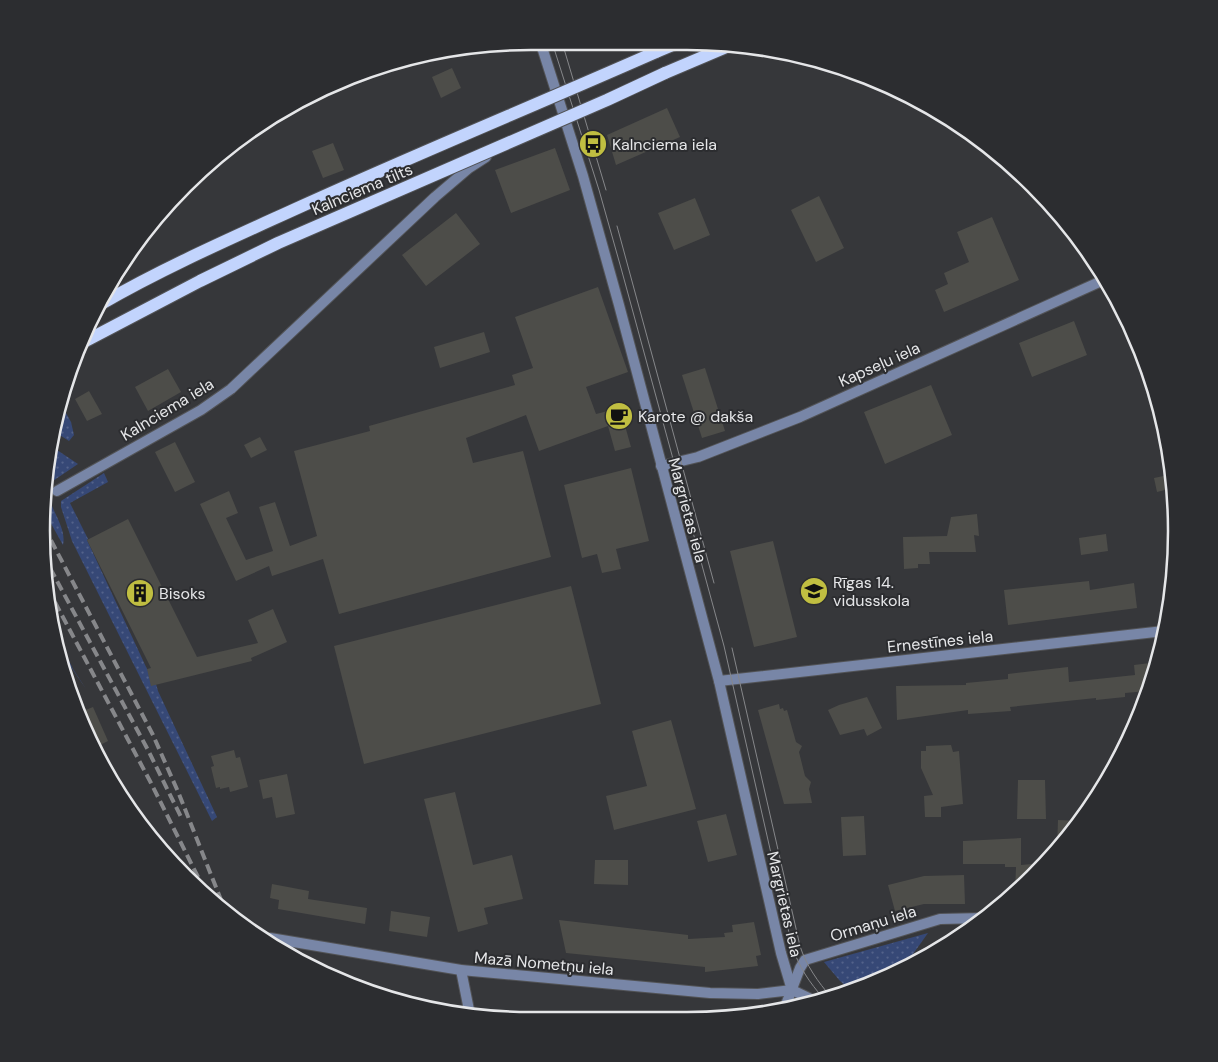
<svg xmlns="http://www.w3.org/2000/svg" width="1218" height="1062" font-family="'DM Sans',sans-serif">
  <defs>
    <pattern id="grass-dots" width="8" height="8" patternUnits="userSpaceOnUse" patternTransform="scale(1.25)"><rect width="8" height="8" fill="#364876"/><path d="M2 2h.1M6 6h.1" fill="none" stroke="#53628a" stroke-width="1.8" stroke-linecap="round"/></pattern>
  </defs>
  <rect width="100%" height="100%" fill="#36373a"/>
  <g fill="url(#grass-dots)">
    <path d="M62,406l9,16 3,13 -5,6 -14,-9z"/>
    <path d="M51,446l27,18 -31,21c-5,-12 1,-27 4,-39z"/>
    <path d="M104,473l4,9 -38,21 18,36 -1,1 60,129 9,15 2,7 59,126 -5,4 -140,-280 -11,-34v-6z"/>
    <path d="M52,506c5,12 14,26 11,39l-19,-34z"/>
    <path d="M56,634l17,35 13,20 -26,-38z"/>
    <path d="M928,933l-25,35 -51,23 -12,-10 -16,-19z"/>
  </g>
  <g fill="#4d4d49">
    <path d="M452,68l9,20 -20,10 -9,-21z"/>
    <path d="M667,108l13,29 -64,28 -9,-30z"/>
    <path d="M333,143l11,27 -21,8 -11,-27z"/>
    <path d="M555,148l15,42 -59,23 -16,-43z"/>
    <path d="M819,196l25,52 -28,14 -25,-52z"/>
    <path d="M695,198l15,37 -36,15 -16,-37z"/>
    <path d="M456,213l24,31 -54,42 -24,-31z"/>
    <path d="M992,217l27,63 -75,32 -9,-22 13,-6 -4,-11 25,-11 -12,-30z"/>
    <path d="M598,287l30,85 -42,15 10,27 24,-6 11,39 -16,4 -7,-25 -69,25 -13,-36 -60,23 7,25 50,-12 28,106 -212,57 -16,-55 -51,17 -3,-10 -33,15 -36,-77 29,-13 9,22 -12,5 20,42 27,-9 -14,-44 16,-5 15,44 27,-10 -23,-85 76,-20 -1,-5 146,-41 -3,-10 21,-7 -18,-51z"/>
    <path d="M1074,321l13,34 -55,22 -13,-34z"/>
    <path d="M484,332l6,20 -50,16 -6,-21z"/>
    <path d="M705,368l20,63 -23,7 -20,-63z"/>
    <path d="M168,369l13,23 -33,19 -13,-24z"/>
    <path d="M931,385l21,50 -67,29 -21,-52z"/>
    <path d="M89,391l13,23 -15,7 -12,-22z"/>
    <path d="M260,437l7,13 -16,8 -7,-13z"/>
    <path d="M175,442l20,40 -20,10 -20,-40z"/>
    <path d="M631,468l18,73 -33,8 5,20 -19,4 -5,-19 -15,4 -18,-73z"/>
    <path d="M1173,474v14l-16,4 -3,-14z"/>
    <path d="M977,514l2,22 -5,-1 2,17h-47l1,12h-12v4l-14,1 -1,-32 44,-1 4,-19z"/>
    <path d="M128,519l69,138 61,-14 -10,-23 25,-11 14,33 -36,16 1,3 -101,25 -4,-17 4,-1 -64,-128z"/>
    <path d="M1106,534l2,17 -27,4 -2,-17z"/>
    <path d="M773,541l24,96 -43,10 -24,-96z"/>
    <path d="M1089,581l1,9 44,-7 3,25 -129,17 -4,-35z"/>
    <path d="M571,586l30,118 -237,60 -30,-118z"/>
    <path d="M1158,662l-10,29 -23,2v4l-29,3v-2l-86,9 1,4 -43,3v-4l-71,10 -1,-34 70,-1v-2l42,-4v-5l60,-7 1,15 66,-7 -1,-10z"/>
    <path d="M867,697l15,31 -15,8 -3,-7 -24,6 -12,-25 11,-5z"/>
    <path d="M779,704l1,5 3,-1 1,3 3,-1 9,32 6,4 -3,6 6,24 6,6 -2,7 3,14 -28,1 -26,-94z"/>
    <path d="M93,707l15,34 -14,7 -16,-35z"/>
    <path d="M671,720l25,89 -82,21 -8,-34 41,-10 -15,-55z"/>
    <path d="M951,745l2,7 6,-1 4,53 -22,3v10h-16l-1,-21 9,-1 -12,-27v-17h5v-5z"/>
    <path d="M234,750l2,8 4,-1 8,30 -18,5 -1,-5 -9,2v-2l-4,1 -5,-21 3,-1 -3,-10z"/>
    <path d="M287,774l8,40 -19,4 -4,-21 -9,2 -4,-19z"/>
    <path d="M1018,780h27l1,39h-29z"/>
    <path d="M455,792l18,73 39,-10 11,44 -39,9 4,16 -30,8 -34,-133z"/>
    <path d="M726,814l11,41 -29,7 -11,-41z"/>
    <path d="M864,816l2,39 -23,1 -2,-39z"/>
    <path d="M1058,820l22,1 -5,8 -18,20z"/>
    <path d="M1021,838v27l22,-2 -28,30 1,-26h-11v-3h-42v-23z"/>
    <path d="M595,860h33v25l-34,-1z"/>
    <path d="M964,875l1,29h-41l-29,7 -7,-26 36,-9z"/>
    <path d="M272,884l37,7 -1,8 59,9 -2,16 -87,-15 1,-9 -9,-2z"/>
    <path d="M391,911l39,6 -3,20 -38,-6z"/>
    <path d="M559,920l129,15v4l37,-2 -1,-4 9,-1 -1,-7 22,-3 7,33 -5,1 2,10 -53,6v-5l-139,-14z"/>
  </g>
  <g fill="none" stroke-linecap="round" stroke-linejoin="round">
    <defs>
      <g id="minor">
        <path d="M540,41l43,135 36,129 100,376 62,272 11,37"/>
        <path d="M661,466l37,-9 102,-40 306,-138"/>
        <path d="M57,491l144,-81 30,-21 204,-192 34,-29 17,-11"/>
        <path d="M719,681l445,-50"/>
        <path d="M270,938l191,32 249,23 48,1 34,-4 23,11"/>
        <path d="M461,970l9,45"/>
        <path d="M785,1007l15,-39 5,-8 135,-41 44,-1"/>
      </g>
      <g id="primary">
        <path d="M656,52l19,-8"/>
        <path d="M665,73l66,-28"/>
      </g>
    </defs>
    <use href="#minor" stroke="#525356" stroke-width="12"/>
    <use href="#primary" stroke="#525356" stroke-width="14"/>
    <use href="#minor" stroke="#7886a7" stroke-width="10"/>
    <use href="#primary" stroke="#c2d4fd" stroke-width="12"/>
    <g stroke="#86878a" stroke-width="1">
      <path d="M552,42l47,148 22,78 103,378 68,300c7,21 17,36 32,53"/>
      <path d="M562,42l44,148"/>
      <path d="M617,226l97,357"/>
      <path d="M732,648l68,298c6,19 18,36 31,51"/>
    </g>
    <g stroke="#86878a" stroke-width="4" stroke-dasharray="10 5" stroke-linecap="butt">
      <path d="M44,527l109,208 26,59 46,116"/>
      <path d="M43,555l105,195 33,67"/>
      <path d="M48,589l103,194 56,112"/>
    </g>
    <defs>
      <g id="primary-bridge">
        <path d="M101,304c64,-37 133,-67 201,-98 117,-53 236,-102 354,-154"/>
        <path d="M78,345l122,-64 78,-38 329,-143 58,-27"/>
      </g>
    </defs>
    <use href="#primary-bridge" stroke="#525356" stroke-width="14" stroke-linecap="butt"/>
    <use href="#primary-bridge" stroke="#c2d4fd" stroke-width="12"/>
  </g>
  <defs>
    <symbol id="bus-disc" viewBox="-11 -11 22 22"><circle r="9.5" fill="#c0be41" stroke="#2c2d30"/><path d="M-5-6H5V4H4V6H2V4H-2V6H-4V4H-5ZM-3.5-4V0h7V-4ZM-3.5 1.2v1.5H-2V1.2ZM2 1.2v1.5H3.5V1.2Z" fill="#111"/></symbol>
    <symbol id="cafe-disc" viewBox="-11 -11 22 22"><circle r="9.5" fill="#c0be41" stroke="#2c2d30"/><path d="M-5.5-4.5H6V0H3Q3 3.5 0 3.5H-2.5Q-5.5 3.5-5.5 0ZM3-3.2v2h1.7v-2ZM-6 4.5H4V6H-6Z" fill="#111"/></symbol>
    <symbol id="school-disc" viewBox="-11 -11 22 22"><circle r="9.5" fill="#c0be41" stroke="#2c2d30"/><path d="M0-5L7-2L0 1L-7-2ZM-4 1L0 2.5L4 1V4Q0 6-4 4Z" fill="#111"/></symbol>
    <symbol id="building-disc" viewBox="-11 -11 22 22"><circle r="9.5" fill="#c0be41" stroke="#2c2d30"/><path d="M-4-6H4V6H1V3H-1V6H-4ZM-2.5-4.3h1.7v1.8h-1.7ZM.8-4.3h1.7v1.8H.8ZM-2.5-1h1.7V.8h-1.7ZM.8-1h1.7V.8H.8Z" fill="#111"/></symbol>
  </defs>
  <g fill-rule="evenodd">
    <use href="#bus-disc" x="577" y="128" width="32" height="32"/>
    <use href="#cafe-disc" x="603" y="400" width="32" height="32"/>
    <use href="#school-disc" x="798" y="575" width="32" height="32"/>
    <use href="#building-disc" x="124" y="577" width="32" height="32"/>
  </g>
  <g text-anchor="middle" stroke-width="4" stroke-linejoin="round" paint-order="stroke">
    <g font-size="16" fill="#e5e6e8" stroke="#2c2d30" text-anchor="start">
      <text x="612" y="150">Kalnciema iela</text>
      <text x="638" y="422">Karote @ dakša</text>
      <text x="833" y="588">Rīgas 14.<tspan x="833" dy="18">vidusskola</tspan></text>
      <text x="159" y="599">Bisoks</text>
    </g>
    <g font-size="16" fill="#e5e6e8" stroke="#2c2d30">
      <text transform="translate(362 189) rotate(-23)" y="6">Kalnciema tilts</text>
      <text transform="translate(879 364) rotate(-24)" y="6">Kapseļu iela</text>
      <text transform="translate(167 409) rotate(-31)" y="6">Kalnciema iela</text>
      <text transform="translate(688 510) rotate(75)" y="6">Margrietas iela</text>
      <text transform="translate(940 641) rotate(-6)" y="6">Ernestīnes iela</text>
      <text transform="translate(785 904) rotate(77)" y="6">Margrietas iela</text>
      <text transform="translate(873 923) rotate(-17)" y="6">Ormaņu iela</text>
      <text transform="translate(544 963) rotate(5)" y="6">Mazā Nometņu iela</text>
    </g>
  </g>
  <path d="M0 0H1218V1062H0ZM531 50H687A481 481 0 0 1 1168 531V531A481 481 0 0 1 687 1012H531A481 481 0 0 1 50 531V531A481 481 0 0 1 531 50Z" fill="#2c2d30" fill-rule="evenodd"/>
  <path fill="none" stroke="#e5e6e8" stroke-width="2.5" d="M531 50H687A481 481 0 0 1 1168 531V531A481 481 0 0 1 687 1012H531A481 481 0 0 1 50 531V531A481 481 0 0 1 531 50Z"/>
</svg>
